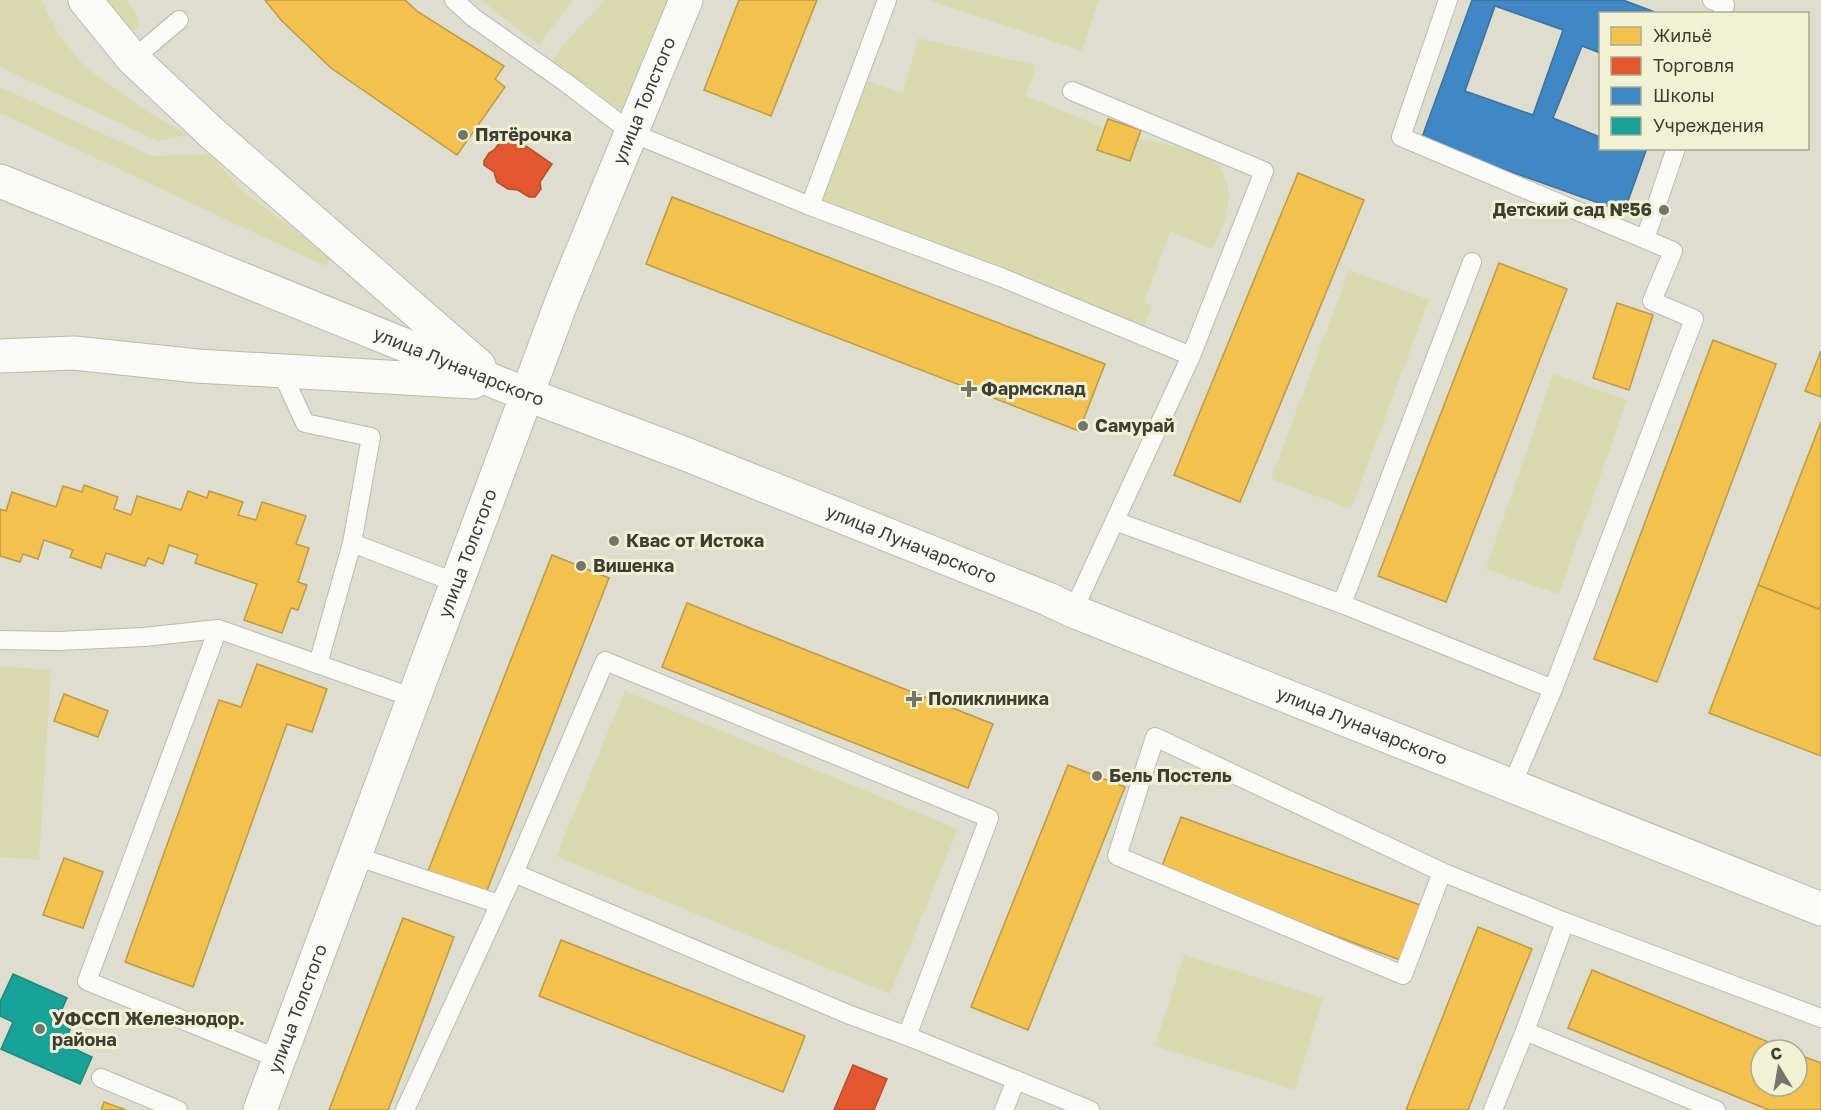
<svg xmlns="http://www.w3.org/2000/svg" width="1821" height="1110" font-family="'Golos Text',sans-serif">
  <rect width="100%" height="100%" fill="#dedece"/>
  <g fill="#dadab1">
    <path d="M0,0h41l20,38 25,30 59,42 42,25 -29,6 -158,-74z"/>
    <path d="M100,0h27l11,17v11l-7,5z"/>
    <path d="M481,0h92l-34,45z"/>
    <path d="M605,0h64l-46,112 -70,-51 11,-17z"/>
    <path d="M929,0h170l-17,51z"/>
    <path d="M918,38l118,27 -10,31 78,32 -7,22 33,11 8,-23c19,5 46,9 64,17 41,19 27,63 10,94l-42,-18 -26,72 8,2 -8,22 -323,-125 44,-122 38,13z"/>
    <path d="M0,87l152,69 57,-2 36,39 88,65 -8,8 -325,-153z"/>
    <path d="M1349,270l80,30 -78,209 -80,-30z"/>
    <path d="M1553,374l74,26 -68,194 -73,-25z"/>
    <path d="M0,666l51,4 -12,190 -39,-3z"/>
    <path d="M625,691l333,138 -68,165 -334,-138z"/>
    <path d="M1184,955l139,43 -28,92 -140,-44z"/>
  </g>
  <g fill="#f2c14e" stroke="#bc9a46" stroke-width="1.5">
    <path d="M265,0h140l13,12 86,54 -9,13 10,8 -48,68 -126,-87 -50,-48z"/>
    <path d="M739,0h78l-46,116 -67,-26z"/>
    <path d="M1108,119l33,11 -11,31 -33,-11z"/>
    <path d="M1298,173l66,27 -124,302 -66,-27z"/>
    <path d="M672,197l433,167 -26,67 -433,-167z"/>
    <path d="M1499,263l68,26 -121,313 -68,-26z"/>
    <path d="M1617,303l36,12 -24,75 -36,-12z"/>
    <path d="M1713,340l63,24 -119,318 -63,-23z"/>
    <path d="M1821,351v46l-16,-6z"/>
    <path d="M1821,422v182l-2,5 -61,-24z"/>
    <path d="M84,485l34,12 -4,12 17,6 6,-19 44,14 7,-19 19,7 2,-7 34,11 -5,13 18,5 6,-18 44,14 -10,28 13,4 -11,34 9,3 -9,25 -7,-2 -9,25 -38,-13 13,-36 -62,-21 3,-8 -29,-10 -6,19 -15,-6 -3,8 -39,-13 -5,15 -31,-11 3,-7 -29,-10 -6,19 -15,-5 -3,8 -20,-6v-47l6,2 6,-19 44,15 7,-21 19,6z"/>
    <path d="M552,555l57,23 -123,315 -58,-22z"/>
    <path d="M1758,585l63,25v146l-112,-43z"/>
    <path d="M687,603l306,121 -25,64 -306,-121z"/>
    <path d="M257,664l70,25 -15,43 -25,-8 -94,263 -68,-25 94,-262 22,7z"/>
    <path d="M64,694l44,17 -10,26 -44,-16z"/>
    <path d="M1068,765l57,22 -97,243 -57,-23z"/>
    <path d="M1181,817l242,89 -20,55 -243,-90z"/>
    <path d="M64,858l39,14 -20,56 -40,-13z"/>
    <path d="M403,918l51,19 -41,109 -25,64h-59z"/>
    <path d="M1478,927l54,22 -15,37 -49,124h-62z"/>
    <path d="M561,940l244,96 -22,56 -244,-96z"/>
    <path d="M1592,970l196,80h-27v36h36v-32l24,9v47h-52l-201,-82z"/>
    <path d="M104,1102l22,8h-25z"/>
  </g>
  <g fill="#e4572e" stroke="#b2502f" stroke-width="1.5">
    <path d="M507,133l45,31 -12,18 1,7 -6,8h-6l-11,-7 -10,-1 -11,-7 -3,-10 -10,-7v-4l5,-8 5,-3z"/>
    <path d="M853,1065l34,14 -13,31h-40z"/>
  </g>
  <path fill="#3f88c5" stroke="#3e7299" stroke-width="1.5" fill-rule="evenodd" d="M1472,0h151l37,14h-60v39l-18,-7 -29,72 47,19v11h47l-23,64 -203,-72zM1495,6l68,24 -30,85 -68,-24z"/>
  <path fill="#17a398" stroke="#228579" stroke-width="1.5" d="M13,974l54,24 -9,20 14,7 -8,19 28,13 -12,27 -79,-35 12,-27 -13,-6v-14z"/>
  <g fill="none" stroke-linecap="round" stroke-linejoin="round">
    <defs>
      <g id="lane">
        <path d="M454,0l20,18 91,64 67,51 178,73 193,72 188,78"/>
        <path d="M1448,0l-47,137 272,114 -21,50 42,18 -141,370 -41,96"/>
        <path d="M1712,0l13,5 -3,9"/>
        <path d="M133,59l46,-39"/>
        <path d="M1072,91l192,80 -73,185 -118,255"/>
        <path d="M810,206l77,-206"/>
        <path d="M1645,239l31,-91"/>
        <path d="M281,371l24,52 66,14 -19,106 -34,121"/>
        <path d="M1115,521l227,83 211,85"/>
        <path d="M352,543l105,40"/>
        <path d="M1342,604l130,-342"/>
        <path d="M218,629l-131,352 192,78"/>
        <path d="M0,640l59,1 85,-4 74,-8 196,69"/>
        <path d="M355,856l144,48"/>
        <path d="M1442,872l-39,103 -286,-119 38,-119 287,135 123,50 256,96"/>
        <path d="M514,873l336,142 57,21 183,74"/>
        <path d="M1525,1031l40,-109"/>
        <path d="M101,1078l77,32"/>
        <path d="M405,1110l109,-237 91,-212 384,157 -82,218"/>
        <path d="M1004,1110l12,-30"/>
        <path d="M1493,1110l32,-79 191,79"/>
      </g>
      <g id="street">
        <path id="s1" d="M260,1110l303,-812 123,-298"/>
      </g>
      <g id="primary">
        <path d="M85,0l48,59 81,76 265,231"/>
        <path id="s2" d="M0,181l528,214 155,58 365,146 25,12 748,298"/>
        <path d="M0,356l74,-3 123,13 276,16"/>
      </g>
    </defs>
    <use href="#lane" stroke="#bbbbae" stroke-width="20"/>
    <use href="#street" stroke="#bbbbae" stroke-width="35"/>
    <use href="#primary" stroke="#bbbbae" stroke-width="35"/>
    <use href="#lane" stroke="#fafaf8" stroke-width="18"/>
    <use href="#street" stroke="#fafaf8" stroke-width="33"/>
    <use href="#primary" stroke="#fafaf8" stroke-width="33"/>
  </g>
  <g fill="#757669" stroke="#f1f2d4" stroke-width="2">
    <circle cx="463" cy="135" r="6"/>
    <circle cx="1664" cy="210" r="6"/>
    <path d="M966 380h6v6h6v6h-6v6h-6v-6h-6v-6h6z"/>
    <circle cx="1083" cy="426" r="6"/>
    <circle cx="614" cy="541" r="6"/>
    <circle cx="581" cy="566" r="6"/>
    <path d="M911 690h6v6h6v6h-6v6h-6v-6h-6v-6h6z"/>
    <circle cx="1097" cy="776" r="6"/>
    <circle cx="40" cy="1029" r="6"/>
  </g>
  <g text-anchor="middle" stroke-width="6" stroke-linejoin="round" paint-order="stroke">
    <g font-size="18" fill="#3d3e32" stroke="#f1f2d4">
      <text dy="6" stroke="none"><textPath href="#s1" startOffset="1080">улица Толстого</textPath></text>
      <text dy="6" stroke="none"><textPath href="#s2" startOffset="495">улица Луначарского</textPath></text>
      <text dy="6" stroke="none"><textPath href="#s2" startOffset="981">улица Луначарского</textPath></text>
      <text dy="6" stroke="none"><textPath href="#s1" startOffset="594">улица Толстого</textPath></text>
      <text dy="6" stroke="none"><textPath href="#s2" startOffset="1467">улица Луначарского</textPath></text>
      <text dy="6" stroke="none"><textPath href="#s1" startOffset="108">улица Толстого</textPath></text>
    </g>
    <g font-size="18" font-weight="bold" fill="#3d3e32" stroke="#f1f2d4" text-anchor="start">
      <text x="475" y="141">Пятёрочка</text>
      <text x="1652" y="216" text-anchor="end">Детский сад №56</text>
      <text x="981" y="395">Фармсклад</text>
      <text x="1095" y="432">Самурай</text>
      <text x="626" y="547">Квас от Истока</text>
      <text x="593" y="572">Вишенка</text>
      <text x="928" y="705">Поликлиника</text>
      <text x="1109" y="782">Бель Постель</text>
      <text x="52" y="1025">УФССП Железнодор.<tspan x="52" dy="21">района</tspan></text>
    </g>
  </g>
  <rect x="1599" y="12" width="210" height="138" fill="#f1f2d4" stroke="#a9aa93" stroke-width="1.5"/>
  <rect x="1611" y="27" width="30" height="18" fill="#f2c14e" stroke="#a9aa93" stroke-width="1.5"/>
  <text x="1653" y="42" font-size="18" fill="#3d3e32">Жильё</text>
  <rect x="1611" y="57" width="30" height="18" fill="#e4572e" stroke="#a9aa93" stroke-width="1.5"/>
  <text x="1653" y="72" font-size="18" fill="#3d3e32">Торговля</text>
  <rect x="1611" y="87" width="30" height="18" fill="#3f88c5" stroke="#a9aa93" stroke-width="1.5"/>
  <text x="1653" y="102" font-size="18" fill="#3d3e32">Школы</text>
  <rect x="1611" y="117" width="30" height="18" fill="#17a398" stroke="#a9aa93" stroke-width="1.5"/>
  <text x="1653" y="132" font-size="18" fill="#3d3e32">Учреждения</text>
  <g transform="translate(1779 1068) rotate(349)"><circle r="28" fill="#f1f2d4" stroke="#a9aa93" stroke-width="1.5"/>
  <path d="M0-4.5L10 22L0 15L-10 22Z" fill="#757669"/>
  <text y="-9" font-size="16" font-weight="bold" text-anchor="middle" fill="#3d3e32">С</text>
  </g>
</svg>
